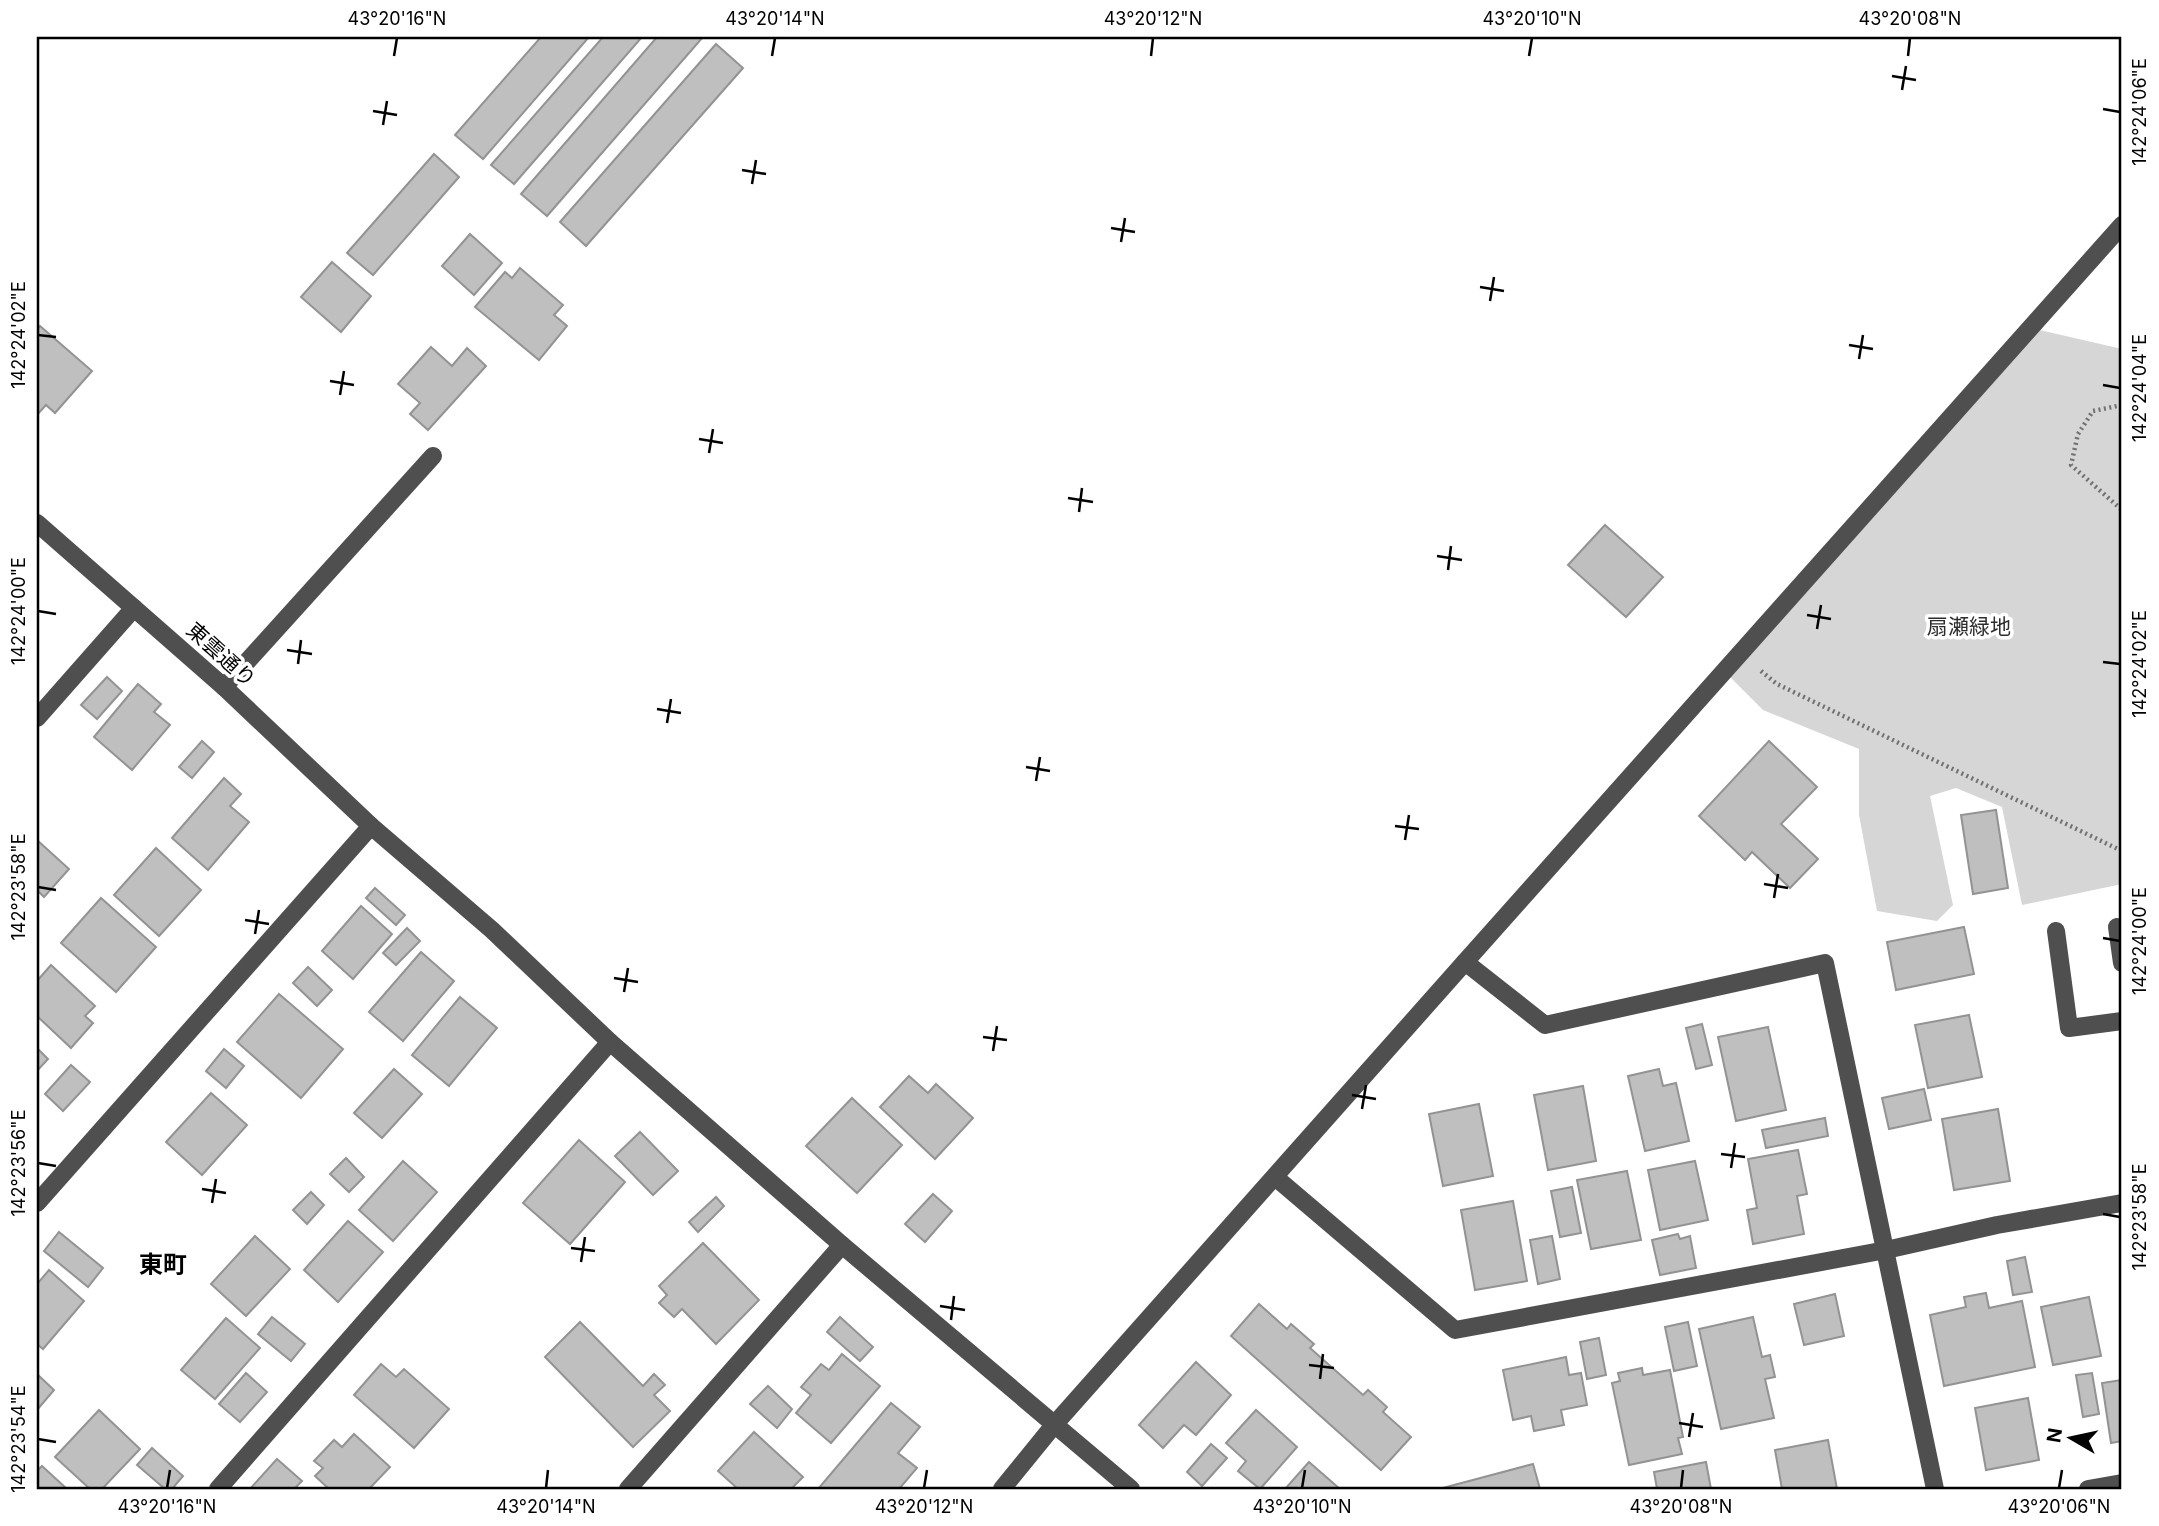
<svg xmlns="http://www.w3.org/2000/svg" width="2159" height="1526" font-family="Inter,'Noto Sans JP',sans-serif">
  <rect width="100%" height="100%" fill="#fff"/>
  <path fill="#d6d6d6" d="M2031,328l91,21v535l-100,21 -20,-98 -46,-19 -26,8 23,109 -16,16 -60,-10 -18,-96v-66l-96,-39 -40,-40z"/>
  <g fill="#bfbfbf" stroke="#939393" stroke-width="2">
    <path d="M541,37h48l-106,122 -28,-24z"/>
    <path d="M603,37h39l-128,147 -23,-19z"/>
    <path d="M657,37h46l-156,179 -26,-22z"/>
    <path d="M716,44l27,24 -157,178 -26,-24z"/>
    <path d="M434,154l25,23 -86,98 -26,-22z"/>
    <path d="M470,234l32,29 -28,32 -32,-29z"/>
    <path d="M332,262l39,34 -30,36 -40,-35z"/>
    <path d="M520,268l43,37 -9,10 13,11 -28,34 -64,-53 30,-35 7,6z"/>
    <path d="M40,326l52,45 -37,42 -9,-8 -9,10v-85z"/>
    <path d="M431,347l21,19 15,-18 19,18 -58,64 -18,-16 10,-11 -22,-19z"/>
    <path d="M1605,525l58,52 -37,40 -58,-52z"/>
    <path d="M107,677l15,14 -25,28 -16,-14z"/>
    <path d="M138,684l23,20 -7,8 16,13 -38,45 -38,-33z"/>
    <path d="M202,741l12,11 -22,26 -13,-11z"/>
    <path d="M1769,741l48,46 -36,37 37,35 -28,29 -38,-36 -7,8 -46,-44z"/>
    <path d="M224,778l17,16 -11,12 19,16 -41,48 -36,-32z"/>
    <path d="M1996,810l12,78 -35,6 -12,-79z"/>
    <path d="M37,840l32,29 -25,28 -7,-7z"/>
    <path d="M156,848l45,42 -42,46 -45,-41z"/>
    <path d="M375,888l30,27 -9,10 -30,-27z"/>
    <path d="M101,898l55,49 -40,45 -55,-49z"/>
    <path d="M361,906l31,28 -39,45 -31,-28z"/>
    <path d="M1964,927l10,47 -78,16 -9,-48z"/>
    <path d="M407,928l13,13 -24,24 -13,-12z"/>
    <path d="M421,952l33,29 -51,60 -34,-29z"/>
    <path d="M51,965l44,41 -10,10 8,7 -22,25 -34,-32v-35z"/>
    <path d="M308,967l24,23 -15,16 -24,-23z"/>
    <path d="M279,994l64,55 -42,49 -64,-56z"/>
    <path d="M460,997l37,31 -48,58 -37,-31z"/>
    <path d="M1969,1015l13,62 -54,11 -13,-63z"/>
    <path d="M1702,1024l10,41 -16,4 -10,-41z"/>
    <path d="M1768,1027l18,83 -50,11 -18,-84z"/>
    <path d="M37,1048l11,11 -11,12z"/>
    <path d="M224,1049l20,17 -18,22 -20,-17z"/>
    <path d="M71,1065l19,17 -27,29 -18,-17z"/>
    <path d="M394,1069l28,25 -40,44 -28,-25z"/>
    <path d="M1659,1069l4,17 13,-3 13,58 -44,10 -17,-75z"/>
    <path d="M909,1076l19,17 8,-9 37,34 -38,41 -55,-52z"/>
    <path d="M1583,1086l13,75 -48,9 -14,-75z"/>
    <path d="M1924,1089l7,31 -42,9 -7,-31z"/>
    <path d="M211,1093l36,32 -45,50 -36,-33z"/>
    <path d="M852,1098l50,47 -45,48 -51,-47z"/>
    <path d="M1479,1104l14,72 -50,10 -14,-72z"/>
    <path d="M1998,1109l12,72 -56,9 -12,-71z"/>
    <path d="M1825,1118l3,18 -62,12 -4,-18z"/>
    <path d="M640,1132l38,39 -25,24 -38,-39z"/>
    <path d="M579,1140l46,42 -55,62 -47,-41z"/>
    <path d="M1798,1150l9,44 -10,2 7,38 -51,10 -6,-34 10,-2 -9,-49z"/>
    <path d="M346,1158l18,19 -15,15 -19,-18z"/>
    <path d="M403,1161l34,31 -44,49 -34,-31z"/>
    <path d="M1695,1161l13,59 -48,10 -12,-60z"/>
    <path d="M1627,1171l14,69 -50,9 -14,-69z"/>
    <path d="M1572,1187l9,46 -21,4 -9,-46z"/>
    <path d="M311,1192l13,13 -17,19 -14,-14z"/>
    <path d="M933,1194l19,17 -27,31 -20,-18z"/>
    <path d="M716,1197l8,9 -26,26 -9,-10z"/>
    <path d="M1513,1201l14,80 -52,9 -14,-80z"/>
    <path d="M348,1221l35,31 -45,50 -34,-32z"/>
    <path d="M59,1232l44,36 -15,19 -44,-36z"/>
    <path d="M1678,1234l2,5 10,-3 6,32 -36,7 -8,-35z"/>
    <path d="M255,1236l35,33 -44,47 -35,-32z"/>
    <path d="M1552,1236l8,43 -22,5 -8,-44z"/>
    <path d="M703,1243l56,57 -43,44 -34,-35 -8,8 -15,-14 8,-8 -8,-9z"/>
    <path d="M2025,1257l7,35 -19,3 -6,-34z"/>
    <path d="M49,1270l35,31 -41,48 -6,-5v-60z"/>
    <path d="M1986,1293l3,15 33,-7 13,66 -91,19 -14,-71 36,-8 -2,-10z"/>
    <path d="M1835,1294l9,42 -40,9 -10,-41z"/>
    <path d="M2089,1297l12,59 -48,9 -12,-58z"/>
    <path d="M1259,1304l28,25 4,-5 23,20 -4,4 53,47 5,-5 19,17 -4,5 28,25 -30,33 -150,-134z"/>
    <path d="M272,1317l33,27 -14,17 -33,-27z"/>
    <path d="M840,1317l33,30 -13,14 -33,-29z"/>
    <path d="M1753,1317l9,40 8,-2 5,22 -10,2 9,39 -53,11 -22,-100z"/>
    <path d="M226,1318l34,30 -45,51 -34,-29z"/>
    <path d="M580,1322l63,64 11,-12 11,11 -11,10 16,16 -37,36 -88,-90z"/>
    <path d="M1688,1322l9,44 -23,5 -9,-44z"/>
    <path d="M1599,1338l7,37 -19,4 -7,-37z"/>
    <path d="M842,1354l38,32 -49,57 -35,-30 15,-18 -10,-8 20,-23 8,6z"/>
    <path d="M1566,1357l3,18 12,-2 6,32 -26,5 3,15 -30,6 -3,-15 -18,4 -10,-50z"/>
    <path d="M1196,1362l35,33 -35,40 -12,-10 -21,23 -24,-23z"/>
    <path d="M381,1364l15,13 8,-8 45,40 -35,39 -60,-53z"/>
    <path d="M1642,1368l1,7 27,-5 13,67 -5,1 4,16 -53,11 -17,-82 8,-2 -2,-8z"/>
    <path d="M246,1373l21,19 -27,30 -21,-18z"/>
    <path d="M2092,1373l7,41 -16,3 -7,-42z"/>
    <path d="M37,1374l17,16 -17,20z"/>
    <path d="M2122,1380v61l-11,2 -9,-60z"/>
    <path d="M768,1386l24,23 -15,19 -27,-24z"/>
    <path d="M2028,1398l11,62 -53,10 -11,-62z"/>
    <path d="M891,1403l29,24 -22,26 19,15 -18,21h-81z"/>
    <path d="M99,1410l41,39 -38,40h-12l-35,-32z"/>
    <path d="M1256,1410l41,37 -37,42 -22,-18 8,-10 -20,-18z"/>
    <path d="M754,1432l49,45 -12,12h-53l-20,-18z"/>
    <path d="M354,1434l36,33 -21,22h-40l-14,-13 8,-8 -9,-7 20,-21 8,7z"/>
    <path d="M1828,1440l9,49h-55l-7,-39z"/>
    <path d="M1211,1444l16,14 -25,28 -15,-14z"/>
    <path d="M152,1448l31,28 -11,13h-7l-28,-24z"/>
    <path d="M277,1459l25,22 -8,8h-44z"/>
    <path d="M1309,1462l31,27h-55z"/>
    <path d="M1706,1462l5,27h-54l-3,-17z"/>
    <path d="M1533,1464l7,25h-101z"/>
    <path d="M42,1466l25,23h-30v-18z"/>
  </g>
  <g fill="none" stroke-linecap="round" stroke-linejoin="round">
    <g stroke="#717171" stroke-width="4.5" stroke-dasharray="2 3.5" stroke-linecap="butt">
      <path d="M2122,405l-29,6 -15,23 -7,31 51,45"/>
      <path d="M1761,671l16,13 345,167"/>
    </g>
    <g stroke="#4f4f4f" stroke-width="18">
      <path d="M37,523l187,164 147,139 121,104 118,112 232,203 289,244"/>
      <path d="M224,687l209,-231"/>
      <path d="M37,718l97,-110"/>
      <path d="M2117,927l5,36"/>
      <path d="M2056,931l13,97 53,-7"/>
      <path d="M1465,962l657,-737"/>
      <path d="M1275,1177l180,153 431,-80 111,-25 125,-22"/>
      <path d="M37,1203l334,-377"/>
      <path d="M218,1489l392,-447"/>
      <path d="M628,1489l214,-244"/>
      <path d="M1002,1489l52,-64 411,-463 80,63 280,-62 110,526"/>
      <path d="M2088,1489l34,-6"/>
    </g>
  </g>
  <path fill="none" stroke="#000" stroke-width="2.5" d="M394,56l3,-18M772,56l3,-18M1151,56l2,-18M1529,56l3,-18M1908,56l2,-18M1892,76l24,4M1902,90l4,-24M2103,109l17,3M373,111l24,4M383,125l4,-24M742,170l24,4M752,184l4,-24M1111,228l24,4M1121,242l4,-24M1480,287l24,4M1490,301l4,-24M38,335l18,2M1849,345l24,4M1859,359l4,-24M330,381l24,4M2103,385l17,3M340,395l4,-24M699,439l24,4M709,453l4,-24M1068,498l25,4M1079,512l3,-24M1437,556l25,4M1448,570l3,-24M38,611l18,3M1807,615l24,4M1817,629l4,-24M287,650l25,4M2103,662l17,2M298,664l3,-24M657,709l24,4M667,723l4,-24M1026,767l24,4M1036,781l4,-24M1395,826l24,3M1405,840l4,-25M1764,884l24,4M38,887l18,3M1774,898l4,-24M245,920l24,4M255,934l4,-24M2103,938l17,3M614,978l24,4M624,992l4,-24M983,1037l24,3M993,1051l4,-25M1352,1095l24,4M1362,1109l4,-24M1721,1154l24,3M38,1163l18,3M1731,1168l4,-25M202,1189l24,4M212,1203l4,-24M2103,1214l17,3M571,1248l24,3M581,1262l4,-25M940,1306l25,4M951,1320l3,-24M1309,1365l25,3M1320,1379l3,-25M1679,1423l24,4M1689,1437l4,-24M38,1439l18,3M167,1488l3,-18M546,1488l2,-18M924,1488l3,-18M1302,1488l3,-18M1681,1488l2,-18M2059,1488l3,-18"/>
  <g text-anchor="middle" stroke-width="7" stroke-linejoin="round" paint-order="stroke">
    <g font-size="21" fill="#2d2d2d" stroke="#fff">
      <text x="1969" y="634">扇瀬緑地</text>
    </g>
    <g font-size="21" fill="#000" stroke="#fff">
      <text transform="translate(221 655) rotate(42)" y="7">東雲通り</text>
    </g>
    <g font-size="24" font-weight="bold" fill="#000" stroke="#fff">
      <text x="163" y="1273">東町</text>
    </g>
  </g>
  <rect width="2159" height="1526" fill="none" stroke="#ffffff" stroke-width="77"/>
  <g transform="translate(2071 1438) rotate(279)" stroke="#ffffff" stroke-width="5" paint-order="stroke">
  <path d="M0-5L12 26L0 18L-12 26Z" fill="#000000"/>
  <text y="-10" font-size="19" font-weight="bold" text-anchor="middle" fill="#000000">N</text>
  </g>
  <rect x="38" y="38" width="2082" height="1450" fill="none" stroke="#000" stroke-width="2.5"/>
  <g font-size="18" text-anchor="middle" fill="#000">
    <text x="397" y="25">43°20'16"N</text>
    <text x="775" y="25">43°20'14"N</text>
    <text x="1153" y="25">43°20'12"N</text>
    <text x="1532" y="25">43°20'10"N</text>
    <text x="1910" y="25">43°20'08"N</text>
    <text transform="translate(2140 112) rotate(-90)" y="6">142°24'06"E</text>
    <text transform="translate(19 335) rotate(-90)" y="6">142°24'02"E</text>
    <text transform="translate(2140 388) rotate(-90)" y="6">142°24'04"E</text>
    <text transform="translate(19 611) rotate(-90)" y="6">142°24'00"E</text>
    <text transform="translate(2140 664) rotate(-90)" y="6">142°24'02"E</text>
    <text transform="translate(19 887) rotate(-90)" y="6">142°23'58"E</text>
    <text transform="translate(2140 941) rotate(-90)" y="6">142°24'00"E</text>
    <text transform="translate(19 1163) rotate(-90)" y="6">142°23'56"E</text>
    <text transform="translate(2140 1217) rotate(-90)" y="6">142°23'58"E</text>
    <text transform="translate(19 1439) rotate(-90)" y="6">142°23'54"E</text>
    <text x="167" y="1513">43°20'16"N</text>
    <text x="546" y="1513">43°20'14"N</text>
    <text x="924" y="1513">43°20'12"N</text>
    <text x="1302" y="1513">43°20'10"N</text>
    <text x="1681" y="1513">43°20'08"N</text>
    <text x="2059" y="1513">43°20'06"N</text>
  </g>
</svg>
